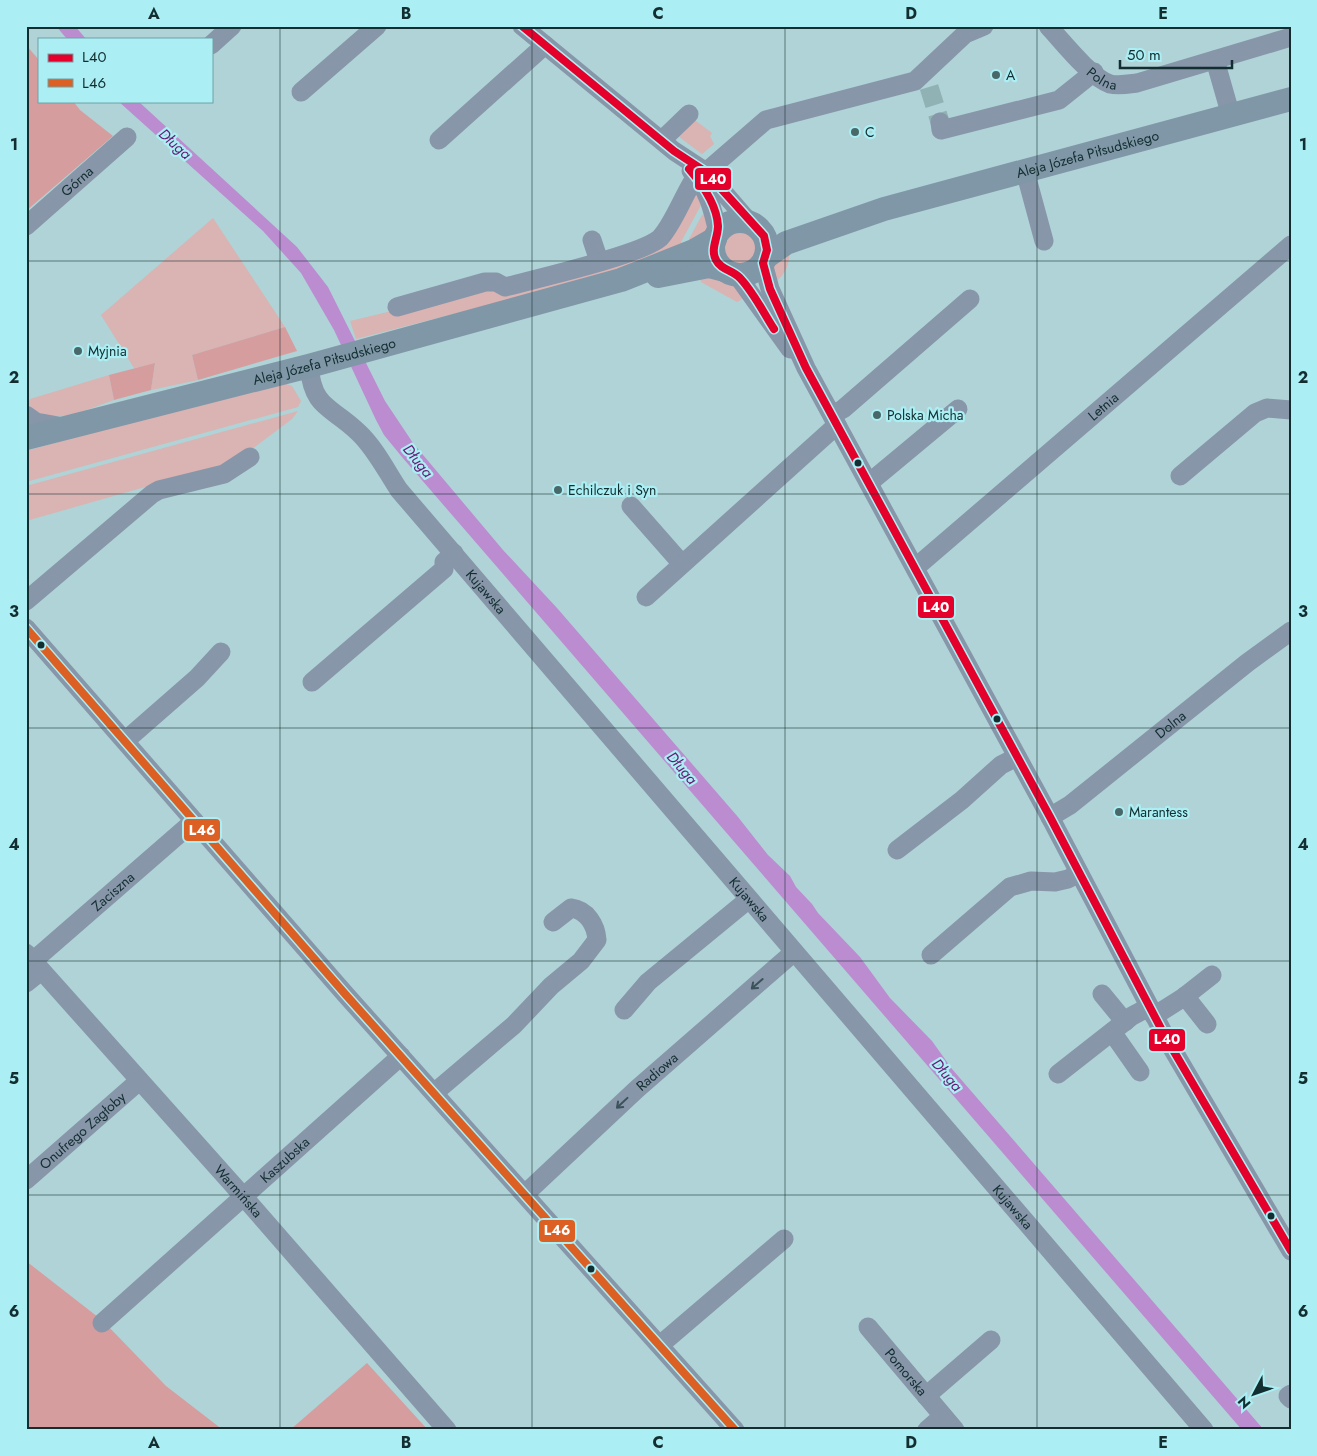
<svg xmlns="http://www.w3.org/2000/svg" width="1317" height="1456" font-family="Jost,sans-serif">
  <rect width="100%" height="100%" fill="#afd3d6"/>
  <g fill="#dab3b3">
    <path d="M696,121l16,12 -2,3 4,8 -12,10 -28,-21z"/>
    <path d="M695,191l6,14 -20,37 2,7 -87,28 -240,62 -6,-18 292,-70z"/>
    <path d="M709,212v20l-17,14 -3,-7 13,-24z"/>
    <path d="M213,218l72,109 -93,28 6,25 -47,10 4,-26 -21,4 -33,-53z"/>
    <circle cx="740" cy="247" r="17"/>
    <path d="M788,248c4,14 -3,28 -15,35 -7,-15 4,-26 15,-35z"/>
    <path d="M713,272l17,9 16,16 -9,5 -36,-20 -2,-9z"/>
    <path d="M109,375l5,25c-26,8 -63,30 -86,4l2,-5z"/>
    <path d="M278,381l14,5 9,15 -3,6 -272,75v-31z"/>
    <path d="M298,411l-6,8 -56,42 -210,60v-35z"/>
  </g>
  <g fill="#d69d9f">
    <path d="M26,45l13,15v41h34l7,9 33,26 -87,75z"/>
    <path d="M285,327l12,24 -99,29 -6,-25z"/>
    <path d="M155,363l-4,27 -37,10 -5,-25z"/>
    <path d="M26,1261l77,60 63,65 57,44h-197z"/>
    <path d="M367,1363l61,67h-138z"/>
  </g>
  <g fill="#bb8cd0">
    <path d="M56,26h19l11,13h-19z"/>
    <path d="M118,101h20l159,146 31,40 57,114 28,42 90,107 54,58 181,209 30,38 22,21 6,11 16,17 6,9 42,44 30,41 42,43 20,28 312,361h-22l-840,-973 -18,-22 -8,-15 -42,-90 -33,-57 -38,-42z"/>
  </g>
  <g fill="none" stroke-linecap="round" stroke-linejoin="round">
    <path stroke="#90b2b5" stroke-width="19" stroke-dasharray="19 9" stroke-linecap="butt" d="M929,87l11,35"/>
    <g stroke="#8796a9" stroke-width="19">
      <path d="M522,26l152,125 32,21 43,50"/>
      <path id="s1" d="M1048,26c15,16 42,51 62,58 9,2 19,0 27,-1l154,-46"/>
      <path d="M211,45l21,-19"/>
      <path d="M1215,60l16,56"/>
      <path d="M301,92l76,-66"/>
      <path d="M940,122l1,8 118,-30 35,-28"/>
      <path d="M439,140l106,-95"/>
      <path d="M662,140l27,-26"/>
      <path d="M691,171c17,18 22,39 27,62"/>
      <path d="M1025,171l19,70"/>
      <path d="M706,172l60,-52 149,-39 50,-47 19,-8"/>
      <path id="s2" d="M26,226l101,-89"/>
      <path d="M592,240l7,21"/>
      <path d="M763,263l7,26 36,79 244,449 116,221 125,213"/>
      <path d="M737,275l53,74"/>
      <path d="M397,307l88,-25h11l9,5c30,-8 136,-32 155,-49 12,-12 23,-41 33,-57l5,-2"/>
      <path id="s3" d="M309,366c4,44 23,40 50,67 16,15 28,39 40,57l805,940"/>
      <path d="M26,415l10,7 28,5"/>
      <path d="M832,415l11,-6 127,-110"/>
      <path d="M1180,476l75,-63 12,-5 24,2"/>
      <path d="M869,483l89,-74"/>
      <path d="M631,506l51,58"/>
      <path id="s4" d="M915,568l376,-323"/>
      <path d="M646,597l191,-172"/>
      <path d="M26,601l126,-107 7,-4 65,-16 26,-17"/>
      <path d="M26,628l320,367 389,435"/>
      <path d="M312,682l132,-113v-7l10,-9"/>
      <path d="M125,741l72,-63 24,-26"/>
      <path id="s5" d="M1050,817l20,-12 177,-142 44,-32"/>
      <path d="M897,850l65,-50 39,-35 16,-8"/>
      <path id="s6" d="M26,953l217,243 204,234"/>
      <path d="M931,955l79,-68 21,-6 24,1 13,-3 11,-6"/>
      <path id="s7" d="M33,961l161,-140"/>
      <path d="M26,983l15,-12"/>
      <path d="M1102,994l23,28"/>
      <path d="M1185,996l22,28"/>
      <path d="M624,1010l24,-28 101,-83"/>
      <path d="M1154,1016l30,-19 28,-22"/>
      <path d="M1112,1032l28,40"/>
      <path d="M1058,1074l74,-58 17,-9"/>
      <path d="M434,1093l80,-68 37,-39 30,-25 16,-21c-1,-15 -10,-30 -26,-32l-18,14"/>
      <path id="s8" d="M26,1180l113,-99"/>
      <path id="s9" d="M525,1194l112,-105 157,-137"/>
      <path id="s10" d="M102,1323l299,-267"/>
      <path id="s11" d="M868,1327l87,103"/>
      <path d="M660,1345l124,-106"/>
      <path d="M1291,1394l-3,2 3,3"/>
      <path d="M926,1396l65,-56"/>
      <path d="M927,1430l16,-14"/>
    </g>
    <g stroke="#8097a7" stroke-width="24">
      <circle cx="740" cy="248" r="27"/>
      <path id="s12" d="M766,257l20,-14 98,-34 407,-110"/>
      <path d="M658,276l51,-10 15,4"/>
      <path id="s13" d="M26,438l283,-72 312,-86 73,-29 21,-12"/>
    </g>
    <defs>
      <g id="bus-1">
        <path d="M522,26l152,125 32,21 58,64 3,14 -4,13 7,26 36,79 244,449 116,221 125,213"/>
        <path d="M689,169c13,15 28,37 29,57 0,12 -8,23 -2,34 5,10 17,10 24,18 14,15 23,34 34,51"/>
      </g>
      <path id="bus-2" d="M26,628l320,367 389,435"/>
    </defs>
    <use href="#bus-1" stroke="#abeff4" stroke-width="11"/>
    <use href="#bus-2" stroke="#abeff4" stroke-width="11"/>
    <use href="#bus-1" stroke="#e4002b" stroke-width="8"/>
    <use href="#bus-2" stroke="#dc6023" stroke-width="8"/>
  </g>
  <defs><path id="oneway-shaft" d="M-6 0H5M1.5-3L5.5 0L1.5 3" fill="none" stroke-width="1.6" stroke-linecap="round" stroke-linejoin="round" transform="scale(1.25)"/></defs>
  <g stroke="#3b525a">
    <use href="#oneway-shaft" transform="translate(757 984) rotate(139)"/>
    <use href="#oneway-shaft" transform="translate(622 1103) rotate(137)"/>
  </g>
  <path fill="none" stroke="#122e30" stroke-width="1" stroke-opacity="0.55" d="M280,26v1404M532,26v1404M785,26v1404M1037,26v1404M26,261h1265M26,494h1265M26,728h1265M26,961h1265M26,1195h1265"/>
  <g fill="#49686a" stroke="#abeff4" stroke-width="2">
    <circle cx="996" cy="75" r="5"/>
    <circle cx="855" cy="132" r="5"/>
    <circle cx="78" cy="351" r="5"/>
    <circle cx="877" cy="415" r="5"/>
    <circle cx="558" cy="490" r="5"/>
    <circle cx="1119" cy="812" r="5"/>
  </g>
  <g fill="#122e30" stroke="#abeff4" stroke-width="2">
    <circle cx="858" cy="463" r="4.5"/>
    <circle cx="41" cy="645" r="4.5"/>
    <circle cx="997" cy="719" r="4.5"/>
    <circle cx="1271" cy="1216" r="4.5"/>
    <circle cx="591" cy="1269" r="4.5"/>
  </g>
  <g text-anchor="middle" stroke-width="4.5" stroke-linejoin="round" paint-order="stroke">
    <g font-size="14" fill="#122e30" stroke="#abeff4">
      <text dy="5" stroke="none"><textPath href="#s1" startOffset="76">Polna</textPath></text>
      <text dy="5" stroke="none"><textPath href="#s12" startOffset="339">Aleja Józefa Piłsudskiego</textPath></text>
      <text dy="5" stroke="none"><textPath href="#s2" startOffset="68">Górna</textPath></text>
      <text dy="5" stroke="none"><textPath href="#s13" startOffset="308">Aleja Józefa Piłsudskiego</textPath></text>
      <text dy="5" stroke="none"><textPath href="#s4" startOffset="248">Letnia</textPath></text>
      <text dy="5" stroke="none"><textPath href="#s3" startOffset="291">Kujawska</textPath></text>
      <text dy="5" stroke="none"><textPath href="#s5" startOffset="152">Dolna</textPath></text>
      <text dy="5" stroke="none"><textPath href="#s7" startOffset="106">Zaciszna</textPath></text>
      <text dy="5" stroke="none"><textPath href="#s3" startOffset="696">Kujawska</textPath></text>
      <text dy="5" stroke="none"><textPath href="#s9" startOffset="180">Radiowa</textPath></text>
      <text dy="5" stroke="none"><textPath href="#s8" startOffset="75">Onufrego Zagłoby</textPath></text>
      <text dy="5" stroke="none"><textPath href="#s10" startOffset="245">Kaszubska</textPath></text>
      <text dy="5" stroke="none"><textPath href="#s6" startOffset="319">Warmińska</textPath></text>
      <text dy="5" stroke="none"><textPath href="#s3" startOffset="1101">Kujawska</textPath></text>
      <text dy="5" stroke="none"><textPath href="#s11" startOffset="59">Pomorska</textPath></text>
    </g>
    <g font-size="14" fill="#122e30" stroke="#abeff4" text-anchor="start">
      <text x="1006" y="80">A</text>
      <text x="865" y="137">C</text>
      <text x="88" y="356">Myjnia</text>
      <text x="887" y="420">Polska Micha</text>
      <text x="568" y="495">Echilczuk i Syn</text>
      <text x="1129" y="817">Marantess</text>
    </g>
    <g font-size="15" font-style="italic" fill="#671a73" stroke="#abeff4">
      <text transform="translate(175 144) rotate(42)" y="5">Długa</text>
      <text transform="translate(418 461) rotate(51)" y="5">Długa</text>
      <text transform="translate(682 768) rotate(49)" y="5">Długa</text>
      <text transform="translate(947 1075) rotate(49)" y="5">Długa</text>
    </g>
  </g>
  <g stroke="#abeff4" stroke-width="2">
    <rect x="694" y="167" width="38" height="24" rx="5" fill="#e4002b"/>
    <rect x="917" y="595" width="38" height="24" rx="5" fill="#e4002b"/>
    <rect x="183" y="818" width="38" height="24" rx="5" fill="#dc6023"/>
    <rect x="1148" y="1028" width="38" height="24" rx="5" fill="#e4002b"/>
    <rect x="538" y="1219" width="38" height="24" rx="5" fill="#dc6023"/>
  </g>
  <g font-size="14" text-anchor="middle" font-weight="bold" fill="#fff">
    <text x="713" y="184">L40</text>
    <text x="936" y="612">L40</text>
    <text x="202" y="835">L46</text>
    <text x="1167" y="1044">L40</text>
    <text x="557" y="1235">L46</text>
  </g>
  <rect width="1317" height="1456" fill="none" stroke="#abeff4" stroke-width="55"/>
  <rect x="38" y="38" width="175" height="65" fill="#abeff4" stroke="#6ea2a6"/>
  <rect x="48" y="54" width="25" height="8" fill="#e4002b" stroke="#6ea2a6"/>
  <text x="82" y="62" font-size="15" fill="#122e30">L40</text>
  <rect x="48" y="79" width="25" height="8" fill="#dc6023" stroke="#6ea2a6"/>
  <text x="82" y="88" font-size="15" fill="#122e30">L46</text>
  <g transform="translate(1254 1394) rotate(229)" stroke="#abeff4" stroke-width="4" paint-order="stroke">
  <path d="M0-4L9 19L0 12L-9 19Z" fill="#122e30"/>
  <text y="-8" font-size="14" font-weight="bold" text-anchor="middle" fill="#122e30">N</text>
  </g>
  <path d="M1120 60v8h112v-8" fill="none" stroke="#122e30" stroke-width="2.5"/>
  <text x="1127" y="60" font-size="15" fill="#122e30" stroke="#abeff4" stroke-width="4" paint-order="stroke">50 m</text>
  <rect x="28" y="28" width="1262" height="1400" fill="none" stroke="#122e30" stroke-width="2"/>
  <g font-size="16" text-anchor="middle" font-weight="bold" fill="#122e30">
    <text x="154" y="19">A</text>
    <text x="406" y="19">B</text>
    <text x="658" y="19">C</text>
    <text x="911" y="19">D</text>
    <text x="1163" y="19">E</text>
    <text x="14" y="150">1</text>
    <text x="1303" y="150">1</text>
    <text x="14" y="383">2</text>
    <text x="1303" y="383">2</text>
    <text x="14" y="617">3</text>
    <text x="1303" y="617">3</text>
    <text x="14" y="850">4</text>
    <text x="1303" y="850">4</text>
    <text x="14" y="1084">5</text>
    <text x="1303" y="1084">5</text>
    <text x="14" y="1317">6</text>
    <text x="1303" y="1317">6</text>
    <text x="154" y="1448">A</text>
    <text x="406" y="1448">B</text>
    <text x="658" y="1448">C</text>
    <text x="911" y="1448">D</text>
    <text x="1163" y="1448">E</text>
  </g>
</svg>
